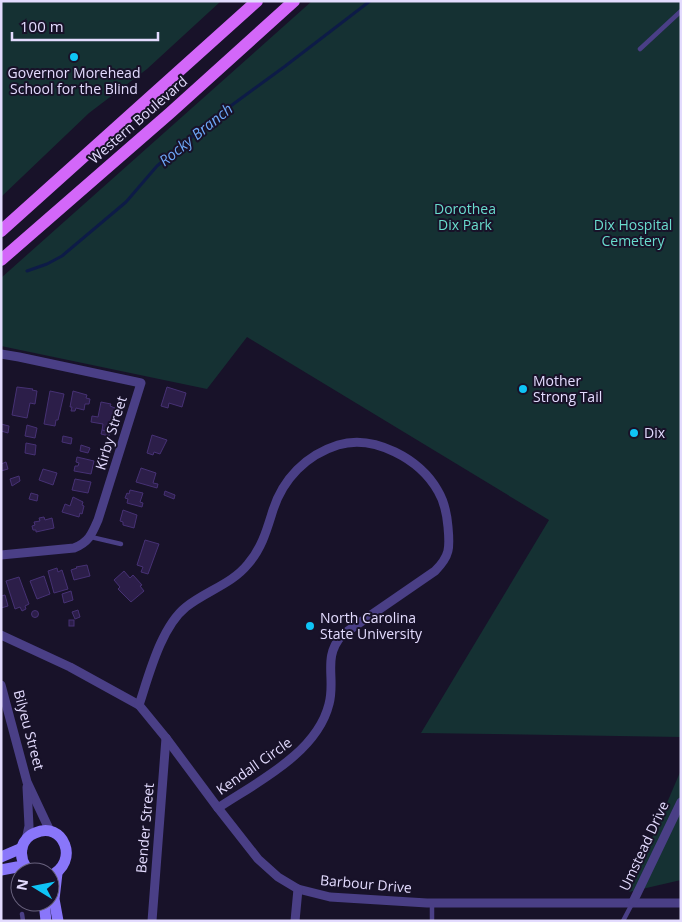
<svg xmlns="http://www.w3.org/2000/svg" width="682" height="922" font-family="'Open Sans',sans-serif">
  <rect width="100%" height="100%" fill="#181229"/>
  <g fill="#153133">
    <path d="M1,1h220l-74,68 -58,44 -88,84z"/>
    <path d="M312,1h369v736l-260,-4 128,-213 -302,-183 -40,52 -206,-43v-68z"/>
    <path d="M681,770v110l-52,12z"/>
  </g>
  <g fill="none" stroke-linecap="round" stroke-linejoin="round">
    <path stroke="#0d1b47" stroke-width="3" d="M27,271l20,-7 15,-8 64,-54 31,-36 60,-50 67,-49 86,-66"/>
  </g>
  <g fill="#2c1e49" stroke="#463174">
    <path d="M17,387l16,2 -1,1 5,1 -2,13 -5,-1 -3,15 -15,-3z"/>
    <path d="M167,387l19,6 -4,14 -13,-4 -1,5 -7,-2z"/>
    <path d="M50,391l14,3 -6,26h-2l-1,6 -11,-2z"/>
    <path d="M73,391l14,4 -1,3 4,1 -1,5h-4l-1,6 -8,-2 -1,3h-4l1,-4h-2z"/>
    <path d="M101,402l10,2 -1,2 5,2 -6,24 -7,-2 1,-6 -12,-2 1,-6 6,1z"/>
    <path d="M1,424l8,2 -1,7 -7,-2z"/>
    <path d="M27,425l10,3 -2,10 -10,-2z"/>
    <path d="M102,430l8,2 -1,4 -8,-2z"/>
    <path d="M152,435l15,5 -7,14 -6,-2 -1,3 -6,-2z"/>
    <path d="M63,436l9,2 -1,6 -9,-2z"/>
    <path d="M26,443l10,2 -1,10 -10,-2z"/>
    <path d="M81,445l9,3 -2,5 -8,-2z"/>
    <path d="M77,457l17,4 -3,13 -17,-3 1,-5h3l1,-3 -3,-1z"/>
    <path d="M6,462l2,7 -7,2v-7z"/>
    <path d="M141,468l15,5 -3,10 5,1 -1,4 -21,-6z"/>
    <path d="M43,469l14,4 -4,12 -14,-5z"/>
    <path d="M19,476l1,5 -8,5 -2,-7z"/>
    <path d="M75,479l16,3 -3,11 -16,-3z"/>
    <path d="M130,490l13,3 -3,9 3,1 -1,4 -15,-4 1,-4 -3,-1 2,-5 2,1z"/>
    <path d="M165,491l10,4 -1,4 -10,-4z"/>
    <path d="M31,493l7,2 -1,6 -8,-2z"/>
    <path d="M73,497l10,5 -1,3 2,1 -2,8 -2,-1 -1,4 -17,-5 3,-8 5,2z"/>
    <path d="M123,510l14,5 -3,13 -11,-3v-3l-3,-1z"/>
    <path d="M44,517l1,3 7,-2 2,10 -18,4v-2h-3l-1,-4 3,-1 -1,-3 6,-1 -1,-3z"/>
    <path d="M145,540l14,4 -11,30 -7,-2 2,-5 -6,-2z"/>
    <path d="M87,565l3,11 -16,4 -3,-10 6,-2 -1,-1z"/>
    <path d="M57,568l1,4 4,-2 6,19 -14,4 -6,-22z"/>
    <path d="M124,571l6,7 3,-3 9,10 -2,1 4,5 -13,11 -13,-13 2,-2 -6,-7z"/>
    <path d="M44,576l6,18 -13,5 -7,-18z"/>
    <path d="M19,577l10,27 -4,2 1,3 -4,2 -2,-4 -5,2 -9,-28z"/>
    <path d="M71,591l2,9 -9,3 -2,-9z"/>
    <path d="M5,595l3,11 -7,2v-12z"/>
    <path d="M78,610l2,7 -5,2 -3,-7z"/>
    <circle cx="35" cy="614" r="3.5"/>
    <rect x="69" y="620" width="5" height="6"/>
  </g>
  <g fill="none" stroke-linecap="round" stroke-linejoin="round">
    <g stroke="#4a3f86" stroke-width="4.5">
      <path d="M640,49l41,-38"/>
      <path d="M91,537l30,7"/>
      <path d="M432,903v18"/>
      <path d="M22,914l1,7"/>
      <path d="M623,921l10,-19"/>
    </g>
    <g stroke="#4a3f86" stroke-width="9">
      <path d="M1,354l18,3 122,26 -43,137c-6,14 -9,22 -24,28l-73,7"/>
      <path d="M1,635l69,32 69,38 27,33 52,70 40,51 20,18 20,12 32,8 97,6h254"/>
      <path d="M1,685l26,97 23,49"/>
      <path d="M139,705c10,-30 22,-78 47,-98 20,-16 46,-23 62,-43 14,-16 19,-35 25,-54 10,-31 33,-55 65,-65 36,-11 82,14 100,46 6,10 9,24 10,36 2,21 2,29 -13,44l-93,64c-20,23 -6,43 -13,69 -12,49 -72,78 -111,104"/>
      <path d="M26,840l3,-14 -2,-39"/>
      <path d="M633,902l48,-100"/>
      <path d="M152,921l14,-183"/>
      <path d="M295,921l3,-32"/>
    </g>
    <g stroke="#8976fa" stroke-width="11">
      <path d="M1,857l21,-9"/>
      <path d="M1,870l16,-3 10,1"/>
      <path d="M30,872c-7,-7 -10,-15 -8,-25 2,-6 7,-12 13,-14 28,-13 46,29 15,43"/>
      <path d="M57,873l-3,26 4,22"/>
      <path d="M44,902l2,19"/>
    </g>
    <g stroke="#d367f9" stroke-width="12">
      <path d="M1,231l256,-230"/>
      <path d="M1,260l169,-147 124,-112"/>
    </g>
  </g>
  <g fill="#0fc4f6" stroke="#181229" stroke-width="2">
    <circle cx="74" cy="57" r="5"/>
    <circle cx="523" cy="389" r="5"/>
    <circle cx="634" cy="433" r="5"/>
    <circle cx="310" cy="626" r="5"/>
  </g>
  <g text-anchor="middle" stroke-width="4" stroke-linejoin="round" paint-order="stroke">
    <g font-size="14" fill="#e3dbfe" stroke="#181229" text-anchor="start">
      <text x="74" y="78" text-anchor="middle">Governor Morehead<tspan x="74" dy="16">School for the Blind</tspan></text>
      <text x="533" y="386">Mother<tspan x="533" dy="16">Strong Tail</tspan></text>
      <text x="644" y="438">Dix</text>
      <text x="320" y="623">North Carolina<tspan x="320" dy="16">State University</tspan></text>
    </g>
    <g font-size="14" fill="#e3dbfe" stroke="#181229">
      <text transform="translate(138 120) rotate(-41)" y="5">Western Boulevard</text>
      <text transform="translate(111 433) rotate(-73)" y="5">Kirby Street</text>
      <text transform="translate(29 730) rotate(75)" y="5">Bilyeu Street</text>
      <text transform="translate(254 766) rotate(-35)" y="5">Kendall Circle</text>
      <text transform="translate(145 828) rotate(-85)" y="5">Bender Street</text>
      <text transform="translate(644 846) rotate(-65)" y="5">Umstead Drive</text>
      <text transform="translate(366 884) rotate(5)" y="5">Barbour Drive</text>
    </g>
    <g font-size="14" fill="#69dccd" stroke="#181229">
      <text x="465" y="214">Dorothea<tspan x="465" dy="16">Dix Park</tspan></text>
      <text x="633" y="230">Dix Hospital<tspan x="633" dy="16">Cemetery</tspan></text>
    </g>
    <g font-size="15" font-style="italic" fill="#6ea8f9" stroke="#181229">
      <text transform="translate(196 135) rotate(-39)" y="5">Rocky Branch</text>
    </g>
  </g>
  <rect width="682" height="922" fill="none" stroke="#e3dbfe" stroke-width="5"/>
  <g transform="translate(35 887) rotate(280)"><circle r="24" fill="#181229" stroke="#69627e"/>
  <path d="M0-4L9 19L0 12L-9 19Z" fill="#0fc4f6"/>
  <text y="-8" font-size="14" font-weight="bold" text-anchor="middle" fill="#e3dbfe">N</text>
  </g>
  <path d="M12 32v8h146v-8" fill="none" stroke="#e3dbfe" stroke-width="2.5"/>
  <text x="20" y="32" font-size="15" fill="#e3dbfe" stroke="#181229" stroke-width="4" paint-order="stroke">100 m</text>
</svg>
